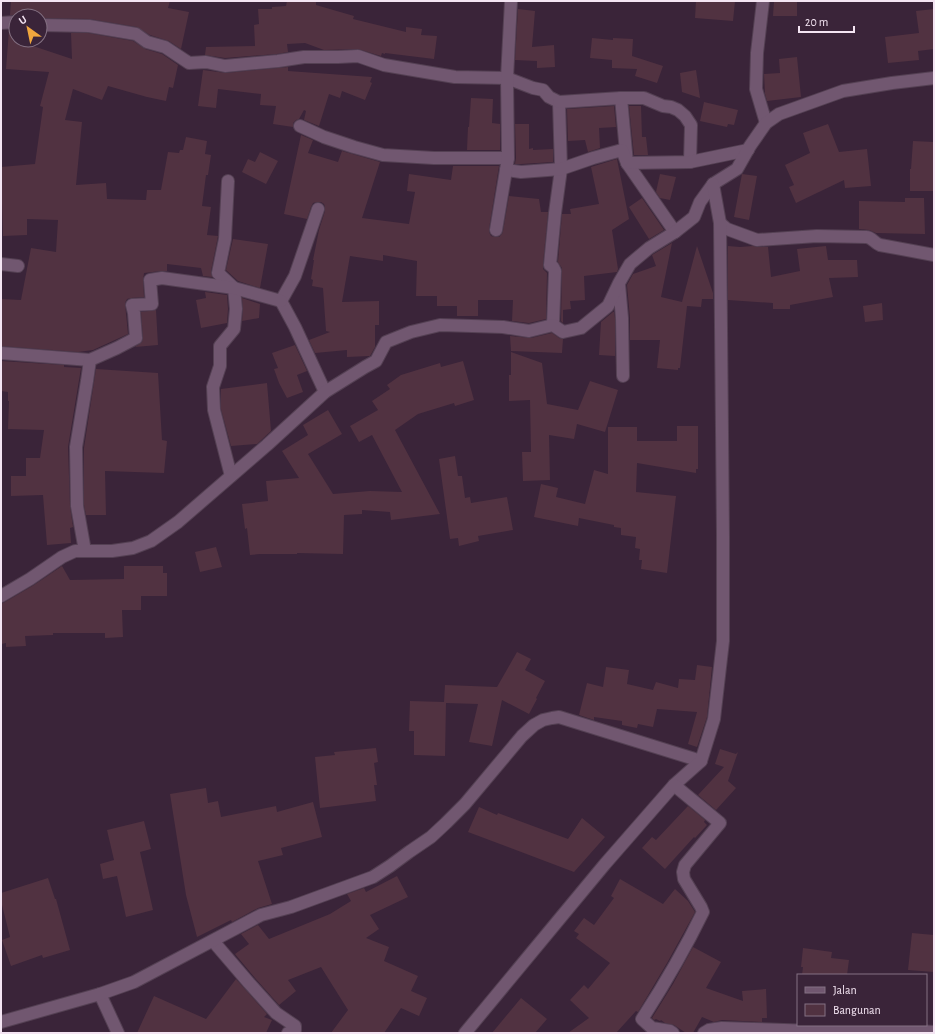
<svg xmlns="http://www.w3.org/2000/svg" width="935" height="1034" font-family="'Alegreya Sans',sans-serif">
  <rect width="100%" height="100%" fill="#3a2439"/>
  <g fill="#513241">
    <path d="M11,1h54l17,1v-1h88l-2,7 21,4 -8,37 -12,-8 -19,-6 -13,-8 -47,-8 -50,-1v-2h-20l-4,-1h-6z"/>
    <path d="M287,1h29v4l38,11 -1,3 53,13v-5l16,2 -1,6 16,1 -3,23 -49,-6v1l-3,-1 -1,3 -23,-7 -34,1 -19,-7 -18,1 1,8 -11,2 -52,4 -20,-3 1,-8 49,-1 -1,-21 5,-1 -1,-15h14v-2l14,-1z"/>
    <path d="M696,1h39l-2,20 -38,-3z"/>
    <path d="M774,1h23v15h-24z"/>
    <path d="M518,9l17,2 -3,36 22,-2 1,22 -18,1v-7l-22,-1z"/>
    <path d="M934,9v40l-16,2 1,9 -31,3 -3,-26 34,-4 -3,-22z"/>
    <path d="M9,30h7v10h11v4l45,15 -1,-26h17l45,8 12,8 17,5 16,11 -5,23 -4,-1 -3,14 -19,-4 -39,-11 -6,14 -29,-11 -8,31 17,2 -6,63 30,-2 1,16 39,1 1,-10h14l7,-38 11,1 1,-3h3l3,-13 21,4 -2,13 6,1 -3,20h-2l-4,31 9,1 -4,28 11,1 -7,35 1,6 -9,-1 -2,-8 -34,-4v7h-6l-17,2 -1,8 1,16 -13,1 -4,1 -2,4 3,31 -35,16 -15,2 -77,-6v-47l20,1 10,-52 25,4 2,-32 -31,-1v16l-24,1 -1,-32h-1v-37l34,-3 8,-57 -3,-1 9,-34 -43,-3z"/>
    <path d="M592,38l21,2v-2l20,1 -1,17 31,10 -6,17 -22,-7 2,-7 -25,-1v-8l-22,-2z"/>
    <path d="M797,57l4,40 -34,4 -2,-7 -1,-20 16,-1 -1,-14z"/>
    <path d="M288,67v4l84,6 -2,5 2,1 -7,17 -23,-9 -2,7 -11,-4 -10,32 -15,-6 2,-9 -2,-1 -5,9 -3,1 -3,3v4l-20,-3 3,-18 -16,-1 1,-11 -43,-5 -2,19 -18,-2 5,-36 23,3z"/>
    <path d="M696,70l4,28 -18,-6 -2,-19z"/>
    <path d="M471,98l22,1 -1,24 8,1v26h-33l1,-23h1z"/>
    <path d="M704,102l34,8 -4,15 -6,-1 -1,3 -27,-6z"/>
    <path d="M614,106l2,21 -17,1 1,20 -12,4 -3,-12 -17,1 -1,-32z"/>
    <path d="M629,106h12l1,31h4l2,18h-14z"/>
    <path d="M515,124h14v25l4,-1v2l20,-1v13l-32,2h-6l1,-6z"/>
    <path d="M828,124l11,28 28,-3 4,37 -26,2 -1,-8 -48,23 -7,-16 5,-2 -9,-20 25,-12 -7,-20z"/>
    <path d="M301,135l12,5 -5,13 30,9 4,-11 38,11 -18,56 47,6 6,-32 -8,-1 2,-17 42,6 2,-14h46l-10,63v3l2,4 4,1h4l3,-3 1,-3 6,-35 30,3 2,13h7l-5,52v5l4,4 -1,46 -17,4 -17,-2 1,-21h-35v16h-21v-10h-20v-10h-21l1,-35 -34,-6v6l-33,-5 -8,46 37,-1v24h-4v22l-5,9h-1l-22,1v-7l-32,3 -6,-13 21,-8 -4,-1 -3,-43 -11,-2 1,-6 -2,-1 3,-19h-1l6,-30 6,-19v-4l-1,-3 -3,-2h-4l-4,1 -2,4 -4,12 -23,-5z"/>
    <path d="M913,141l21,1v49h-24v-22h1z"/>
    <path d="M260,152l18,9 -12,23 -24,-12 6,-13 7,3z"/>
    <path d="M617,159l12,60 -17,11 6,39 -1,3 -33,4 1,24 -15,1 1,8 -8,1v13l-2,-2 1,-50v-3l-4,-6 4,-48h9l-1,-5 29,-5 -8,-37z"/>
    <path d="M660,174l16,3 -6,23 -10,-2 -4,-6z"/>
    <path d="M742,174l15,2 -8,44 -15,-3z"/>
    <path d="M642,198l22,32 -15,9 -20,-32z"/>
    <path d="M905,198h19l1,36 -49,-1 -7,-3 -10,-1v-28l46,1z"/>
    <path d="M233,239l35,5 -8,44 -22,-7 -12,-11z"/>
    <path d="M672,243l-11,54 21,5 15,-56 16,47v6h-11l-1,8 -14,-1 -7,62h-2v2l-21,-2 3,-28h-30v-22l-3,-33 6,-11 23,-8 -4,-11z"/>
    <path d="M728,246l12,1 13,-1 5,1h10l3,30 29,-6 -3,-22 29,-3 2,14h29l1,17 -29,1 4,19 -43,8v4h-17v-6l-45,-3z"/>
    <path d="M205,292l22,3 1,14 -1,14 -26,5 -5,-28 10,-2z"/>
    <path d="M242,298l18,6 -1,14 -17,3 1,-11z"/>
    <path d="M882,303l1,17 -18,2 -2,-16z"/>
    <path d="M156,310l2,35 -23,2 7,-5 1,-4 -2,-26z"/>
    <path d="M613,312h1l1,6v38l-16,-1 2,-33z"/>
    <path d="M552,333l7,5 4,1 -1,14 -51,-2 -1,-15 21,2z"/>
    <path d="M295,345l12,26 -10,4 6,17 -16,6 -8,-15 -5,-14 4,-1 -6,-15z"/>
    <path d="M511,352l31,11 5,41 31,6 12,-29 28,9 -13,42 -28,-8 -3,15 -25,-4 1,45 -27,1 -1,-29h9l-1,-52 -21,1v-26h2z"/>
    <path d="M1,361l63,4v2l17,1 -13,79 2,59 3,21 -3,1 1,15 -24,2 -4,-50 -32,1v-20h15v-18h14l4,-28 -36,-1 1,-28h-1v-9l-7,-1z"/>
    <path d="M463,361l11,39 -19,6 -1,-3 -36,11 -23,16 45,84 -49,6 -1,-8 -28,-2v4l-18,1 -1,39 -46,-1v1h-37l-10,1 -3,-27 -2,1 -3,-25 26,-3 -2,-20 33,-3 -17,-27 26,-16 -5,-10 25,-15 14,24 -34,20 25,40 37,-3 32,1 -30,-57 -13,7 -9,-16 28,-16 -6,-9 18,-12 -3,-4 14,-10 39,-12 1,4z"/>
    <path d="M96,369l62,4 4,67 5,1 -3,32 -59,-2 1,44h-20l-2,-10v-57z"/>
    <path d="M267,383l4,48 -14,13 -26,2 -10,-37v-20z"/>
    <path d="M677,426h21v43h-2v4l-59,-10 -1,29 40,4 -9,77 -26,-4 1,-9h-3l1,-11 -5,-1 1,-11 -15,-2v-7l-7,-1v-2l-35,-7 -1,8 -44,-9 7,-33 17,4 -2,9 29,7 9,-34 14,4v-47h29v14h40z"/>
    <path d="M455,456l3,20h4l3,22 5,-1 1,6 36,-6 6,33 -35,6 1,5 -20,5 -1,-8 -8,1 -11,-80z"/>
    <path d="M216,547l6,20 -22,5 -5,-20z"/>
    <path d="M62,566l8,14 54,-1v-13h39v7h4v23h-26v14h-19l1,27 -18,1v-5h-52v2l-28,1 1,10 -20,1v-4l-5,1v-40l4,-2 29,-17z"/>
    <path d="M517,652l14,7 -6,11 20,11 -9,17 1,1 -8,15 -27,-14 -10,46 -23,-4 9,-38 -32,-1 -1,53 -31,-1v-24h-5l1,-30 34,1 1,-17 52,2z"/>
    <path d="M697,665l15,2 -5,50 -10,30 -9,-3 9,-32 -40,-3 -4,18 -15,-3 -1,4 -15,-3v-4l-28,-4v3l-15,-5 8,-32 16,4 3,-20 23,3 -2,14 26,6 3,-8 22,6 1,-9 16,1z"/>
    <path d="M376,748l2,14 -4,1 3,22h-3l2,16 -56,7 -5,-51 20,-2 -1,-3z"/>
    <path d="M720,749l16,5 2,-2 -10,29 8,7 -20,22 -18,-15 26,-28 -9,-3z"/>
    <path d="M206,788l2,15 10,-2 3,16 55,-11 1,6 36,-10 9,35 -41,11 2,7 -25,6 14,43 -14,4 -26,14 -1,-2 -34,17 -11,-42 -16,-101z"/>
    <path d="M688,806l17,14 -1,2 3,3 -12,13 -1,-1 -29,32 -23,-21 10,-11 4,3z"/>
    <path d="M479,807l18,8 1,-2 70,26 14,-21 23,19 -31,35 -106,-40z"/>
    <path d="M144,821l7,28 -11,3 13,58 -27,7 -9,-41 -14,3 -3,-15 14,-4 -7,-30z"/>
    <path d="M397,876l11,21 -38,18 9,14 -13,9 23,9 -5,14 34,15 -7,15 16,7 -8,18 -18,-8 -17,25h-53l17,-23 -27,-43 -33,13 8,11 -17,14 -24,-27 -20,-24 14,-10 -8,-10 17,-9 11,14 61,-25 21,-13 -4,-7 17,-6 2,4z"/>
    <path d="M48,878l7,21h1l14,51 -27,8 -1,-3 -31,11 -9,-26 8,-3 -9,-36v-8z"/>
    <path d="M620,879l43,25 12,-15 13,12 7,11 -28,51 -29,49 -2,-1 -20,22h-48l21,-15 -19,-18 14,-15 4,4 22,-26 -34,-25 3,-4 -5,-3 10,-13 10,7 20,-27 -3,-2z"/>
    <path d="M912,933l22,2v37l-26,-2z"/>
    <path d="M693,947l28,15 -15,26 37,13 -1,-10 24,-2 1,29h-5v4l-40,-2 -8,2 -12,-5 -9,16h-7l-12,-8 -9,-2 -4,-3 -1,1 -4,-2 -2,1 -2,-2 21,-34z"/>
    <path d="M803,948l29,4 -1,6 18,2 -2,15h-45l1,-8h-2z"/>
    <path d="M236,979l31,35 -3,3 8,3 -6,13h-129l17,-37 52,23z"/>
    <path d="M521,998l26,21 -12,14h-43z"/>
  </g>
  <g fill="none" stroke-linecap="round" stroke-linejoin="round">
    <defs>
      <g id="minor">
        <path d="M763,1l-6,52 -1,36 10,34"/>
        <path d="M1,23l15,-1"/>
        <path d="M40,25l49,1 47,8 11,8 18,5 24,16 17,-1 19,4 53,-5 26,-4h34l20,-1 26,9 71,12 52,1 26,10 10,2 6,7 10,5 2,67 -6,44 -5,52 3,2 2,4 -2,54"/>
        <path d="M621,98l6,65 48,69"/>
        <path d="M559,102l62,-4h23l19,8 8,1 7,3 7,6 6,9 -1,37"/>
        <path d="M300,126l24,11 30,10 29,8 51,3h74"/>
        <path d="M506,170l15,2 40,-3 32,-11 29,-8 5,13 63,-1 58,-12"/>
        <path d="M228,181l-3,58 -7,34 16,15 2,21 -2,20 -14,17v20l-7,21 1,23 17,66"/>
        <path d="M318,209l-23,67 -14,25 14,26 30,65"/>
        <path d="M720,223l7,6 30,11 60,-4 49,1c6,0 8,6 14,8l54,10"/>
        <path d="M496,230l12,-72 -1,-80 4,-77"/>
        <path d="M1,264l17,2"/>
        <path d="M619,284l3,34 1,58"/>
        <path d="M1,353l89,7"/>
        <path d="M85,551l-8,-45 -1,-59 11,-66 3,-21 27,-12 19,-10 -2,-25 -2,-8 20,-1 -2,-24 12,-2 72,10 47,13"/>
        <path d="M1,596l29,-17 32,-22 13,-6h37l21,-3 18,-7 27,-19 89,-77 58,-53 40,-25 11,-6 10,-19 25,-10 29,-7 32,1 31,1 26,4 24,-6 10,7 18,-4 27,-22 11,-23 11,-19 19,-16 26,-16 19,-15 6,-15 13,-18 24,-15 13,-23 16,-23 13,-9 64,-23 49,-8 42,-5"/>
        <path d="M213,941l36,42 27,30 19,13v4l-7,3"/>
        <path d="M100,994l18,39"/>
        <path d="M1,1022l99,-28 34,-12 127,-67 30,-8 82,-30 17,-11 19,-14 22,-15 15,-14 19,-19 57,-68 12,-11 9,-5 9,-2 7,-1 142,44"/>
        <path d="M465,1033l140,-169 69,-79 27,-24 13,-42 9,-78v-105l-3,-313 -7,-39"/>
        <path d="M673,1033l-3,-2 -18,-3 -10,-9c22,-34 43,-70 61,-107l-2,-5 -17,-28 -1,-7 2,-7 35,-42 -46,-38"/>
        <path d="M704,1033l5,-3 13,-2 31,1 61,2 52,-3 68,4"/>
      </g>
    </defs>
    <use href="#minor" stroke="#544053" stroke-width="14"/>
    <use href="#minor" stroke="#715770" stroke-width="12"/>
  </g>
  <rect width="935" height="1034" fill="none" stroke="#f4e5f3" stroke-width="4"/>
  <rect x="797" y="974" width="130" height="52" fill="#3a2439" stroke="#847183"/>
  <rect x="805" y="987" width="20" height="6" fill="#715770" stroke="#847183"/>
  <text x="833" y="994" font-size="12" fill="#f4e5f3">Jalan</text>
  <rect x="805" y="1004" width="20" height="12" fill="#513241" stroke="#847183"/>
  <text x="833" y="1014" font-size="12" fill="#f4e5f3">Bangunan</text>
  <g transform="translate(28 28) rotate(327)"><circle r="19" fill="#3a2439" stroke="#847183"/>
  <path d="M0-3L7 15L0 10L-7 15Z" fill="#f0a63e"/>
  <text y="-6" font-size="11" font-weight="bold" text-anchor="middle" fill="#f4e5f3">U</text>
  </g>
  <path d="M799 26v6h55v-6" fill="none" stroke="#f4e5f3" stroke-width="2"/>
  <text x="805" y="26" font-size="12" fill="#f4e5f3" stroke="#3a2439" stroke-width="3" paint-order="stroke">20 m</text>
</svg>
